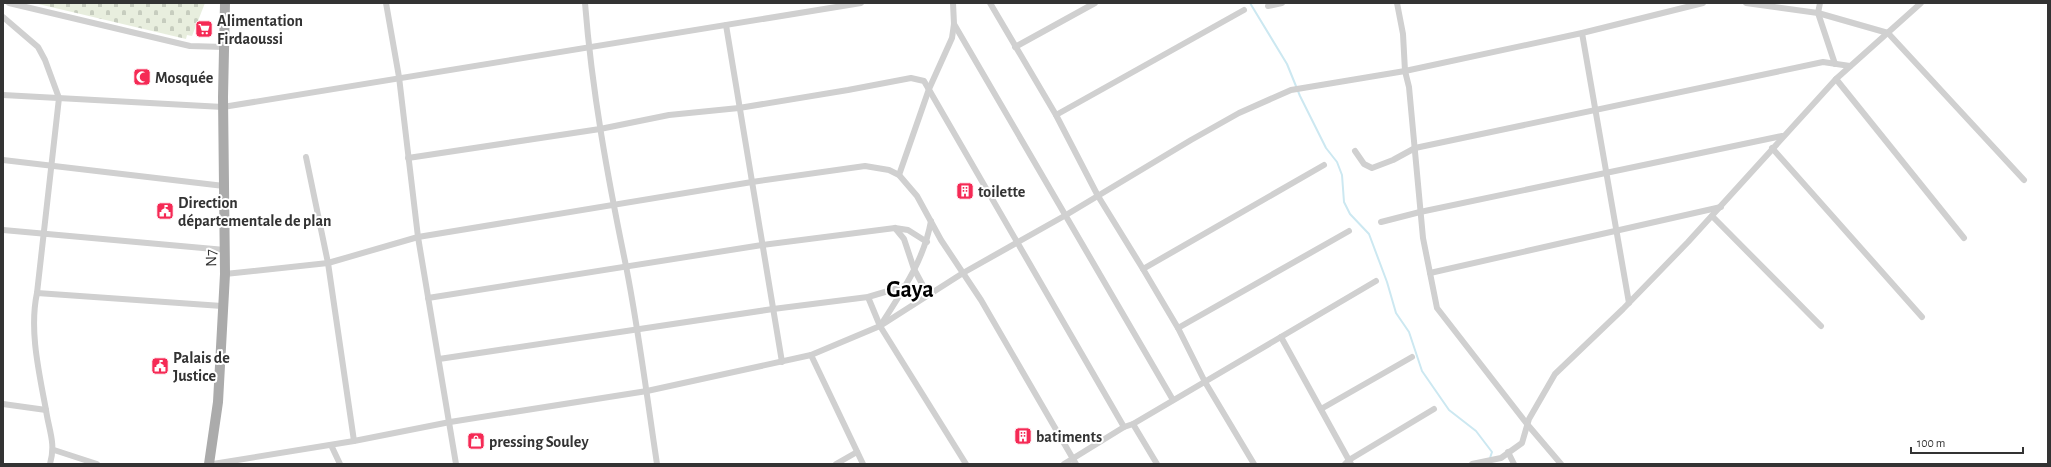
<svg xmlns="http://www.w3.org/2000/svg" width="2051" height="467" font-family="'Alegreya Sans',sans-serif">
  <defs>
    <pattern id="cemetery-stones" width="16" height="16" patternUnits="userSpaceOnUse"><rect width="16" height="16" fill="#e8eede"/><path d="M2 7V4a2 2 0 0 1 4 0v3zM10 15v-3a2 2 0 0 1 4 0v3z" fill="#c7cdbf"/></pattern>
  </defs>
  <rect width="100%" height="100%" fill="#fff"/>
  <path fill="url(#cemetery-stones)" d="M34,3h171l-13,33 -5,-1 -1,4z"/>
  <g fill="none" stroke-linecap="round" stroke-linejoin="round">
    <path stroke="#cce8f1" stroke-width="2" d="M1250,3l37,61 13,32 26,52 11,14 5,13 2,27 6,12 19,20 18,48 9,31 13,19 13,39 27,39 27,21 16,21 -2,6"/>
    <g stroke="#d0d0d0" stroke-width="6">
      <path d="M9,3l181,43 34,1"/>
      <path d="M386,3l13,74 19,160 38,227"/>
      <path d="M585,3c7,89 23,176 41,263 13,66 21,132 31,198"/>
      <path d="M990,3l66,112 42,81 45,73 35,59 27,54 49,82"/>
      <path d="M1397,3l6,31 2,37 4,16 14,151 14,70 90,116 34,40"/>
      <path d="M1746,3l72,10 70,20 136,147"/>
      <path d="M1820,3l-2,10 17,51"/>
      <path d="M1268,6l14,-3"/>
      <path d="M3,17l35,30 7,13 14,38 -22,195c-8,37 2,79 9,117 3,21 10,33 4,54"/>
      <path d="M954,24l219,376"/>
      <path d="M726,25l56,337"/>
      <path d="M1582,33l47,270"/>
      <path d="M1015,47l80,-44"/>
      <path d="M1836,79l128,159"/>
      <path d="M3,95l220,12 638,-104"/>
      <path d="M1056,115l188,-105"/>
      <path d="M1772,148l150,169"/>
      <path d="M1355,151l9,13 8,4 21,-8 22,-12 408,-86 27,4"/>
      <path d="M306,157l22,106 26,178"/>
      <path d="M408,158l192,-29 69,-14 70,-7 109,-18 63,-12 13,3 200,346"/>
      <path d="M3,160l221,26"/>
      <path d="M899,175l30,-86 23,-51 2,-14 -1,-21"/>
      <path d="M1712,216l109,110"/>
      <path d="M1381,222l39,-10 362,-76"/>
      <path d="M895,228l9,11 10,30 14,26"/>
      <path d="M3,230l222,20"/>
      <path d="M1143,269l181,-104"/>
      <path d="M1430,273l291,-66"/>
      <path d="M225,274l103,-11 90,-26 334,-55 113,-16 24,4 10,5 18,21 24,44 40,60 95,164"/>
      <path d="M37,293l185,13"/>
      <path d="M868,297l12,29 86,138"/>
      <path d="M428,298l334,-53 133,-17 13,2 19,12"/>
      <path d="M882,323c21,-33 42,-63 49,-102"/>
      <path d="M1178,328l171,-97"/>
      <path d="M1281,337l70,127"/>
      <path d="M811,355l52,109"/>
      <path d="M439,359l334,-50 95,-12 37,-11"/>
      <path d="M3,404l43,6"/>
      <path d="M1321,409l91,-52"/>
      <path d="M1133,424l24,40"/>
      <path d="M331,445l9,19"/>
      <path d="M54,450l43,14"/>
      <path d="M1508,452l6,12"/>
      <path d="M213,464l141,-23 96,-19 197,-31 164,-36 69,-29 83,-53 103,-58 125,-75 48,-27 52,-23 114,-19 177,-38 121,-30"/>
      <path d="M836,464l21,-12"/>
      <path d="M1064,464l60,-37 9,-3 243,-143"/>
      <path d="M1345,464l4,-4 85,-51"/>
      <path d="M1472,464l29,-6 21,-15 7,-24 26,-45 68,-65 65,-67 148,-163 85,-76"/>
    </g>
    <path stroke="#ababab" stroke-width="10" d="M209,464l9,-62 7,-128 -2,-177 2,-94"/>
  </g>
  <defs>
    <symbol id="supermarket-square" viewBox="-11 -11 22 22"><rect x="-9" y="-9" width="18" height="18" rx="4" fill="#f52a55" stroke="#fff"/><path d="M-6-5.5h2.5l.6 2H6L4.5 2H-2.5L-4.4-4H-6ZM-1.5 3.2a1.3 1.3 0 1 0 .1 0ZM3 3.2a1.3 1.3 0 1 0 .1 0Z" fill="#fff"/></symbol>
    <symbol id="mosque-square" viewBox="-11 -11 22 22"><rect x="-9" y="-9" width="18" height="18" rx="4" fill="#f52a55" stroke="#fff"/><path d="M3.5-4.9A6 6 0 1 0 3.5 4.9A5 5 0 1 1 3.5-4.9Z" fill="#fff"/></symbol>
    <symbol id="building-square" viewBox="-11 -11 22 22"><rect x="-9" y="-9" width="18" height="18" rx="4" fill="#f52a55" stroke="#fff"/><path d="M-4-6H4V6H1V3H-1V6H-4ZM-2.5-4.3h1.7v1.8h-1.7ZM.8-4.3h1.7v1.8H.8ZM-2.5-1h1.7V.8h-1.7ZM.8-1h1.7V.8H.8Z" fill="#fff"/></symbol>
    <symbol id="civic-square" viewBox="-11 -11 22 22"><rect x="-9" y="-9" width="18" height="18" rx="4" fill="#f52a55" stroke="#fff"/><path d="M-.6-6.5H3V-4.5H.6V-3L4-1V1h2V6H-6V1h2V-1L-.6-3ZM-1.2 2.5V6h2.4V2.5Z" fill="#fff"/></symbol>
    <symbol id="shop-square" viewBox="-11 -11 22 22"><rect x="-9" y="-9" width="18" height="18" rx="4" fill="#f52a55" stroke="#fff"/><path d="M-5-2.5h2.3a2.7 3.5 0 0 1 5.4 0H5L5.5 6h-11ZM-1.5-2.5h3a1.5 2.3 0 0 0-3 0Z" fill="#fff"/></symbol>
  </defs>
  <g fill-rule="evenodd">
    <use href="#supermarket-square" x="194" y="19" width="20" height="20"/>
    <use href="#mosque-square" x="132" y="67" width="20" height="20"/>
    <use href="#building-square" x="955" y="181" width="20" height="20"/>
    <use href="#civic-square" x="155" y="201" width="20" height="20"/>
    <use href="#civic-square" x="150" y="356" width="20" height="20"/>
    <use href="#building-square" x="1013" y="426" width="20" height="20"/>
    <use href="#shop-square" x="466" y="431" width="20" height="20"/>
  </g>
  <g text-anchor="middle" stroke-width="4" stroke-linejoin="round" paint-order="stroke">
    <g font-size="16" font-weight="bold" fill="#333" stroke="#fff" text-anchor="start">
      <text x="217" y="26">Alimentation<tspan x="217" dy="18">Firdaoussi</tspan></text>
      <text x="155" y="83">Mosquée</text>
      <text x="978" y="197">toilette</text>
      <text x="178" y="208">Direction<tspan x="178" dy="18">départementale de plan</tspan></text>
      <text x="173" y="363">Palais de<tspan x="173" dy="18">Justice</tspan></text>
      <text x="1036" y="442">batiments</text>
      <text x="489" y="447">pressing Souley</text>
    </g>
    <g font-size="16" fill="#333" stroke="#fff">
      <text transform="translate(210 258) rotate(-91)" y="6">N7</text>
    </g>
    <g font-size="24" font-weight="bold" fill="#000" stroke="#fff">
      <text x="910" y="297">Gaya</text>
    </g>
  </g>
  <rect width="2051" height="467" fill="none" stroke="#333333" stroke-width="8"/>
  <path d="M1911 447v6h112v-6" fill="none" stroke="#333333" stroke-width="2"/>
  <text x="1917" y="447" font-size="12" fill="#333333" stroke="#ffffff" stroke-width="3" paint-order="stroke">100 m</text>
</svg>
